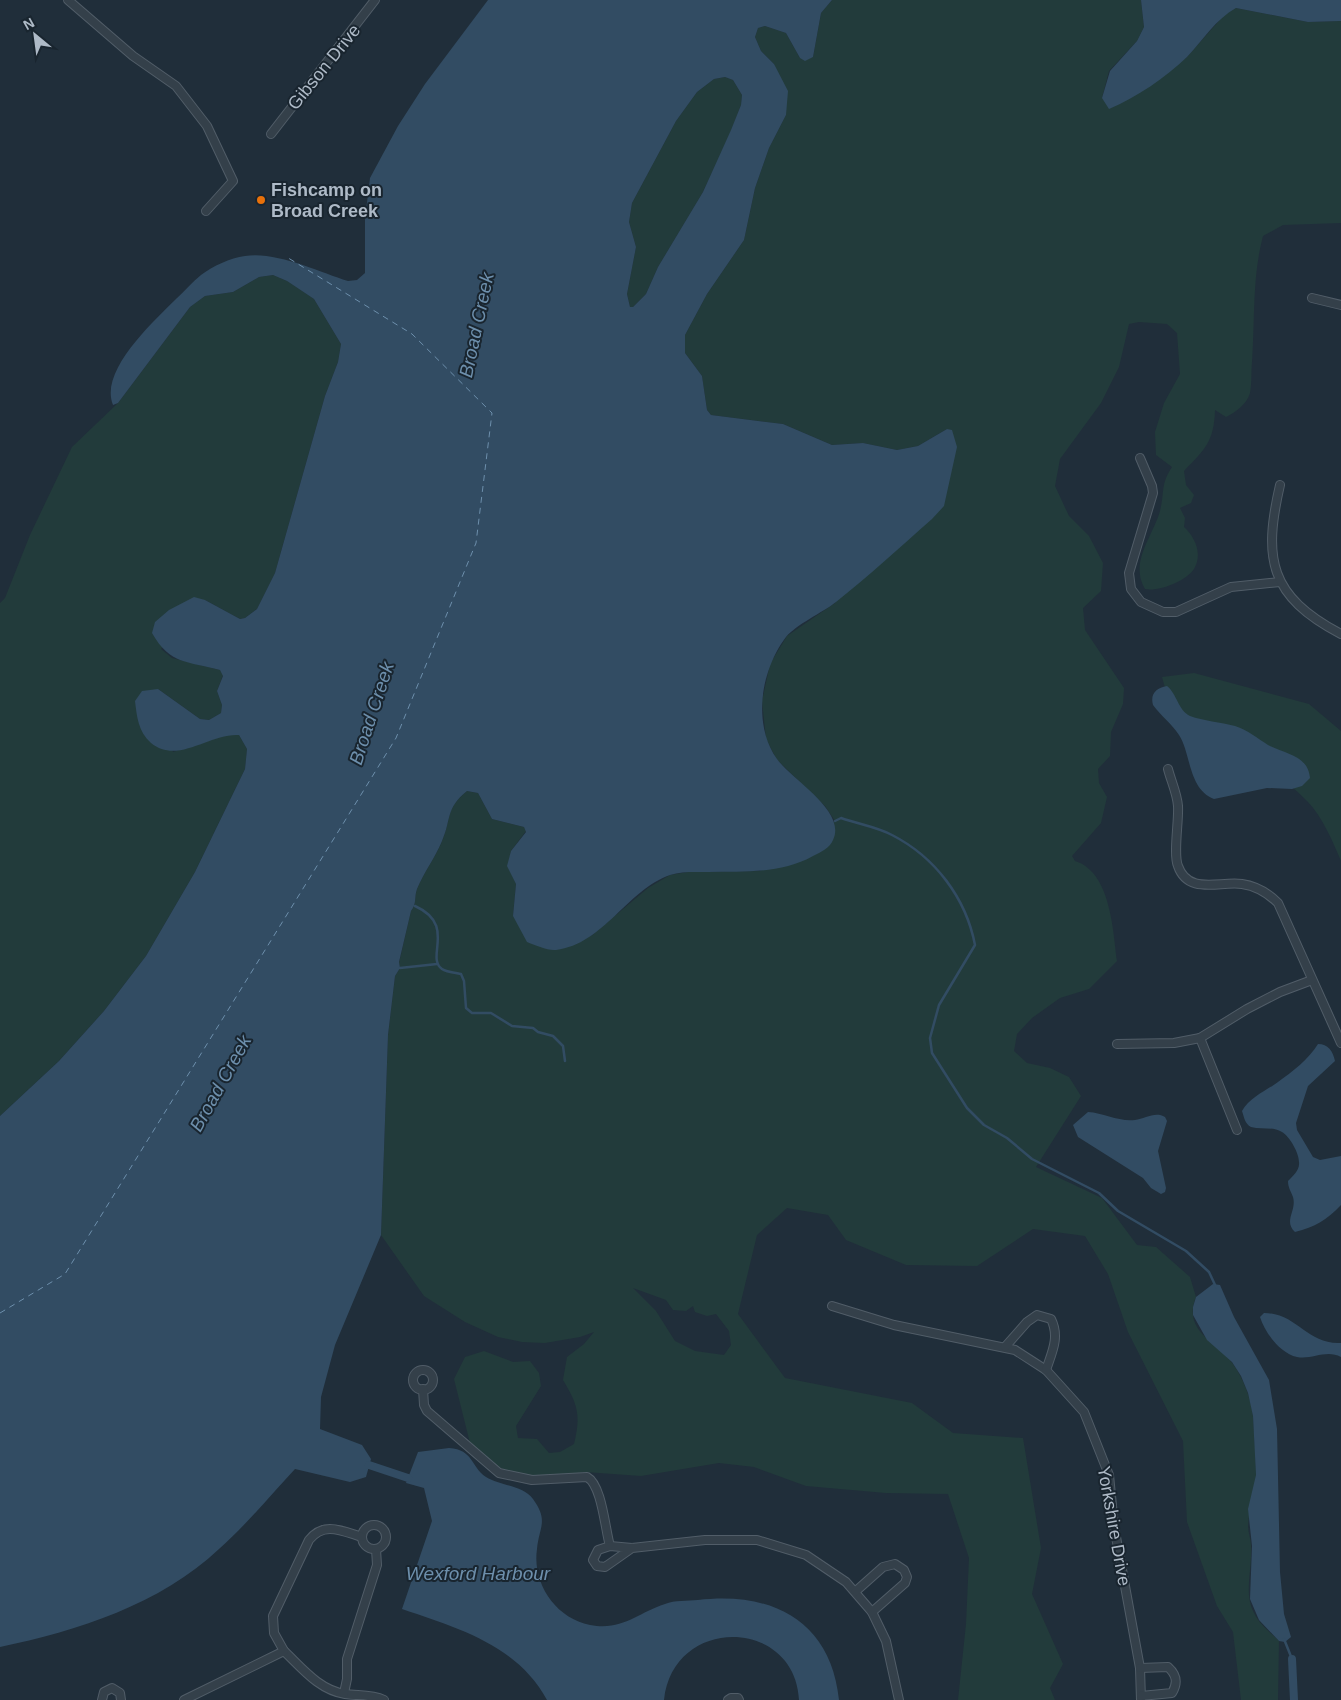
<svg xmlns="http://www.w3.org/2000/svg" width="1341" height="1700" font-family="Arial,sans-serif">
  <rect width="100%" height="100%" fill="#202e3a"/>
  <g fill="#223b3b" fill-rule="evenodd">
    <path d="M832,0h309l3,27 -7,14 -28,30 -7,27 84,-40 39,-44 11,-6 72,14 33,-1v202l-58,2 -20,11c-11,41 -8,84 -11,126 -1,10 0,21 -2,31 -3,11 -14,19 -24,24l-11,-7c-1,32 -10,39 -31,61l2,14 8,10 -3,8 -11,5 5,10 -1,9c11,10 19,27 10,42 -8,12 -35,23 -49,20 -16,-26 8,-53 15,-78 5,-19 0,-26 12,-44l-16,-12 -1,-23 9,-29 16,-29 -3,-41 -10,-9 -28,-2 -10,2 -10,43 -18,36 -41,56 -5,27 14,30 20,20 14,27 -2,28 -18,17 2,22 39,58 -1,16 -12,28 -1,24 -12,13 1,14 8,14 -6,26 -29,33 3,5c36,11 38,70 42,100l-28,28 -29,9 -28,20 -15,16 -3,17 13,12 23,5 19,9 12,19 -45,71 66,31 35,47 19,2 34,30 6,20c-14,35 21,44 37,67 11,16 18,34 20,53 1,18 3,38 3,57 0,17 -7,35 -8,52 0,7 3,13 3,19 2,22 -8,47 3,68 5,11 17,20 25,28l-1,59h-37l-8,-68 -16,-26 -30,-84 -4,-81 -55,-109 -20,-58 -23,-38 -52,-7 -56,37 -71,-1 -60,-25 -18,-25 -41,-7 -30,27 -19,79 47,64 127,25 41,30 70,5 18,110 -9,46 31,70 -13,24 5,12h-97l8,-76 3,-66 -21,-64 -62,-1 -80,-7 -52,-19 -35,-4 -78,13 -56,-4 -32,5 -31,-1 -25,-9 -27,-24 -16,-64 11,-22 19,-6 29,11 17,-1 9,12 2,13 -25,40 2,12 19,1 12,14 11,-1 14,-8c7,-29 4,-39 -11,-64l4,-23 17,-13 10,-12 -14,5 -35,6 -23,-1 -24,-5 -33,-15 -41,-26 -43,-61 7,-200 7,-59 5,-8 -1,-5 12,-52c6,-7 3,-14 6,-22 7,-17 18,-31 25,-48 10,-24 3,-32 25,-50l11,2 14,26 32,8 2,4 -15,20 -3,15 8,18 -3,32 78,20 57,-48 22,-13 18,-3 72,-1 75,-50 -10,-15 -48,-46 -11,-21 -4,-38 8,-37 17,-28 48,-33 112,-174 -29,17 -21,4 -34,-7 -31,2 -49,-21 -72,-9 -4,-5 -5,-34 -17,-23v-18l22,-41 37,-54 11,-52 14,-40 17,-33 -12,-51 -13,-13 -6,-14 3,-9 7,-2 21,7 14,25 13,-1 8,-44zM633,1288l33,12 7,10 13,1 7,-5 2,6 12,4 9,-2 13,17 2,14 -7,10 -29,-4 -20,-10 -19,-30z"/>
    <path d="M725,77l8,3 9,15 -1,10 -10,26 -28,61 -45,75 -12,27 -13,13h-3l-3,-13 9,-47 -7,-25 3,-19 44,-82 21,-29 17,-13z"/>
    <path d="M273,275l14,6 27,18 27,45 -3,18 -13,34 -50,177 -18,36 -12,9 -5,1 -35,-19 -44,49 11,9 48,12 3,5 -6,16 5,14 -1,8 -12,7 -9,-1 -42,-30 15,63 55,-18 11,1 8,14 -2,20 -50,103 -49,84 -42,55 -45,50 -59,55v-513l5,-5 25,-63 42,-88 46,-44 72,-96 15,-11 28,-4 26,-15z"/>
    <path d="M1194,673l115,31 32,27v130c-8,-19 -19,-45 -34,-60 -38,-39 -90,-64 -136,-92l-9,-32z"/>
  </g>
  <g fill="#324c63" fill-rule="evenodd">
    <path d="M488,0h344l-11,13 -8,44 -8,4 -5,-3 -14,-25 -21,-7 -7,2 -3,9 6,14 13,13 14,27 -2,24 -17,33 -14,40 -11,52 -37,54 -22,41v18l17,23 5,34 4,5 72,9 49,21 31,-2 34,7 21,-4 29,-17 5,1 5,17 -13,59 -12,13c-32,28 -63,57 -96,83 -14,11 -39,22 -50,35 -25,33 -34,87 -9,122 15,21 70,52 56,81 -3,8 -12,12 -20,16 -32,18 -69,15 -105,16 -12,0 -26,-1 -38,3 -43,15 -66,69 -114,75 -8,1 -21,-5 -29,-8l-14,-26 3,-32 -9,-18 4,-15 15,-19 -2,-5 -32,-8 -14,-26 -11,-2c-22,18 -15,27 -25,50 -7,17 -18,31 -25,48 -3,8 0,15 -6,22l-12,51 1,6 -5,8 -7,59 -7,200 -46,110 -14,52 -1,32 42,16 9,14 -5,18 -16,5 -55,-13c-25,27 -49,56 -76,80 -58,55 -142,82 -219,98v-531l59,-55 45,-50 42,-55 49,-84 50,-103 2,-20 -8,-14c-30,-2 -61,30 -88,8 -13,-12 -14,-26 -16,-42l7,-10 16,-2 42,30 9,1 12,-7 1,-8 -5,-14 6,-15 -3,-6c-32,-9 -50,-5 -68,-37l3,-11 14,-12 25,-13 11,3 35,19 5,-1 12,-9 18,-36 50,-177 13,-34 3,-18 -27,-45 -27,-18 -14,-6 -14,2 -26,15 -28,4 -15,11 -72,96 -5,2c-14,-34 40,-83 63,-106 8,-7 16,-17 25,-24 12,-9 29,-17 44,-19 31,-5 74,16 103,25l9,-1 8,-7v-54l5,-41 28,-52 27,-42zM725,77l8,3 9,15 -1,10 -10,25 -28,62 -45,75 -12,27 -13,13h-3l-3,-13 9,-47 -7,-25 3,-19 44,-82 21,-29 17,-13z"/>
    <path d="M1141,0h200v21l-33,1 -72,-14c-20,11 -33,32 -49,49 -22,21 -50,40 -78,52l-7,-11 8,-27 27,-30 7,-14z"/>
    <path d="M1167,686c10,8 11,24 23,30 13,5 31,6 45,10 13,4 22,12 33,19 17,9 40,10 42,33l-8,8 -10,3 -25,-1 -53,11c-26,-10 -23,-46 -35,-64 -7,-11 -18,-19 -26,-30 -3,-11 3,-17 14,-19z"/>
    <path d="M1318,1044c10,0 15,7 17,17l-27,25 -12,37 1,7 16,27 7,3 21,-4v49c-14,15 -26,22 -46,27 -12,-11 2,-21 -2,-35 -2,-6 -5,-9 -5,-16 5,-5 12,-11 11,-19 0,-9 -9,-25 -17,-30 -10,-6 -21,-2 -31,-5 -6,-3 -7,-10 -9,-16 8,-14 24,-20 36,-29 14,-10 31,-23 40,-38z"/>
    <path d="M1088,1112c16,1 31,10 47,8 10,-1 20,-9 30,-3l2,4 -9,30 8,37 -1,4 -4,2 -10,-6 -8,-10 -65,-41 -5,-12z"/>
    <path d="M1213,1284l7,1 14,32 35,63 8,49 3,143 4,42 7,23 -6,5 -6,-1 -20,-21 -9,-21 2,-53 -4,-37 8,-34 -3,-59 -5,-23 -7,-17 -9,-14 -25,-22 -14,-25v-8l3,-10z"/>
    <path d="M1264,1313c33,0 43,32 77,30v14c-15,-8 -29,3 -44,0 -17,-4 -32,-24 -37,-40z"/>
    <path d="M449,1448c25,2 21,18 37,29 14,9 37,8 47,22 16,22 6,28 4,50 -5,34 18,69 53,76 33,6 47,-12 75,-21 10,-4 22,-3 33,-4 74,-9 133,21 141,100h-40c-4,-83 -126,-85 -135,0h-117c-30,-55 -89,-72 -145,-91l30,-88 -8,-33 -18,-5 12,-31z"/>
  </g>
  <g fill="none" stroke-linecap="round" stroke-linejoin="round">
    <g stroke="#324c63" stroke-width="2.5">
      <path d="M835,821l6,-3c17,6 36,9 51,17 43,22 74,63 83,110l-36,60 -9,33 2,15 35,55 17,17 23,13 25,21 67,34 19,18 68,40 23,21 7,15"/>
      <path d="M415,906c42,19 10,51 27,63 4,3 14,4 19,5l3,7 2,27 6,5h19l21,13 21,2 5,4 15,4 10,10 2,15"/>
      <path d="M400,968l37,-4"/>
      <path d="M1284,1639l8,20"/>
    </g>
    <g stroke="#324c63" stroke-width="8">
      <path d="M369,1465l39,13"/>
      <path d="M1292,1659l2,41"/>
    </g>
    <path stroke="#6d8fac" stroke-width="1" stroke-dasharray="6 5" stroke-linecap="butt" d="M0,1313l65,-39 331,-536 80,-195 16,-130 -80,-79 -127,-78"/>
    <defs>
      <g id="minor">
        <path d="M68,0l65,56 43,30 31,40 26,55 -27,30"/>
        <path d="M271,134l104,-134"/>
        <path d="M1312,298l29,7"/>
        <path d="M1140,458l12,28 1,7 -24,80 2,16 10,13 22,10h13l55,-25 49,-5"/>
        <path d="M1280,485c-17,74 -11,111 61,149"/>
        <path d="M1168,769c3,12 9,24 10,37 1,15 -5,48 0,60 10,29 41,15 64,18 14,2 26,9 36,19l63,140"/>
        <path d="M1200,1038l37,92"/>
        <path d="M1117,1044l57,-1 26,-5 47,-29 33,-17 32,-12"/>
        <path d="M832,1306l62,19 121,25 31,20 38,42 25,63 5,51 26,142 1,32"/>
        <path d="M1005,1347l22,-25 10,-7 14,4c9,18 1,33 -5,51"/>
        <circle cx="423" cy="1380" r="10"/>
        <path d="M423,1389l1,16 3,6 72,62 33,7 55,-3c15,8 18,52 23,69"/>
        <circle cx="374" cy="1537" r="12"/>
        <path d="M632,1548l-27,19 -8,-1 -4,-6 5,-10 12,-4 22,2 73,-8h52l49,15 40,27 26,30 14,29 13,59"/>
        <path d="M856,1591l27,-24 12,-3 9,6 3,7 -2,6 -33,29"/>
        <path d="M284,1651c18,17 35,39 61,43 13,2 26,0 39,6"/>
        <path d="M1140,1668l28,-1c9,8 10,16 4,26l-31,3"/>
        <path d="M344,1693l3,-14v-20l30,-94 -1,-16"/>
        <path d="M102,1700l2,-8 8,-4 8,5 1,7"/>
        <path d="M184,1700l100,-49 -10,-18 -1,-17 36,-76c15,-19 33,-9 53,-3"/>
        <path d="M728,1700l3,-2h7l1,2"/>
      </g>
    </defs>
    <use href="#minor" stroke="#515d68" stroke-width="10"/>
    <use href="#minor" stroke="#34404a" stroke-width="8"/>
  </g>
  <circle fill="#e8710a" stroke="#19252f" stroke-width="2" cx="261" cy="200" r="5"/>
  <g text-anchor="middle" stroke-width="4" stroke-linejoin="round" paint-order="stroke">
    <g font-size="18" fill="#aebac7" stroke="#19252f">
      <text transform="translate(324 67) rotate(-51)" y="6">Gibson Drive</text>
      <text transform="translate(1114 1526) rotate(80)" y="6">Yorkshire Drive</text>
    </g>
    <g font-size="18" font-weight="bold" fill="#aebac7" stroke="#19252f" text-anchor="start">
      <text x="271" y="196">Fishcamp on<tspan x="271" dy="21">Broad Creek</tspan></text>
    </g>
    <g font-size="19" font-style="italic" fill="#6d8fac" stroke="#19252f">
      <text transform="translate(476 325) rotate(-78)" y="7">Broad Creek</text>
      <text transform="translate(371 713) rotate(-72)" y="7">Broad Creek</text>
      <text transform="translate(220 1083) rotate(-61)" y="7">Broad Creek</text>
      <text x="478" y="1580">Wexford Harbour</text>
    </g>
  </g>
  <g transform="translate(35 35) rotate(331)" stroke="#19252f" stroke-width="4" paint-order="stroke">
  <path d="M0-4L9 19L0 12L-9 19Z" fill="#aebac7"/>
  <text y="-8" font-size="14" font-weight="bold" text-anchor="middle" fill="#aebac7">N</text>
  </g>
</svg>
